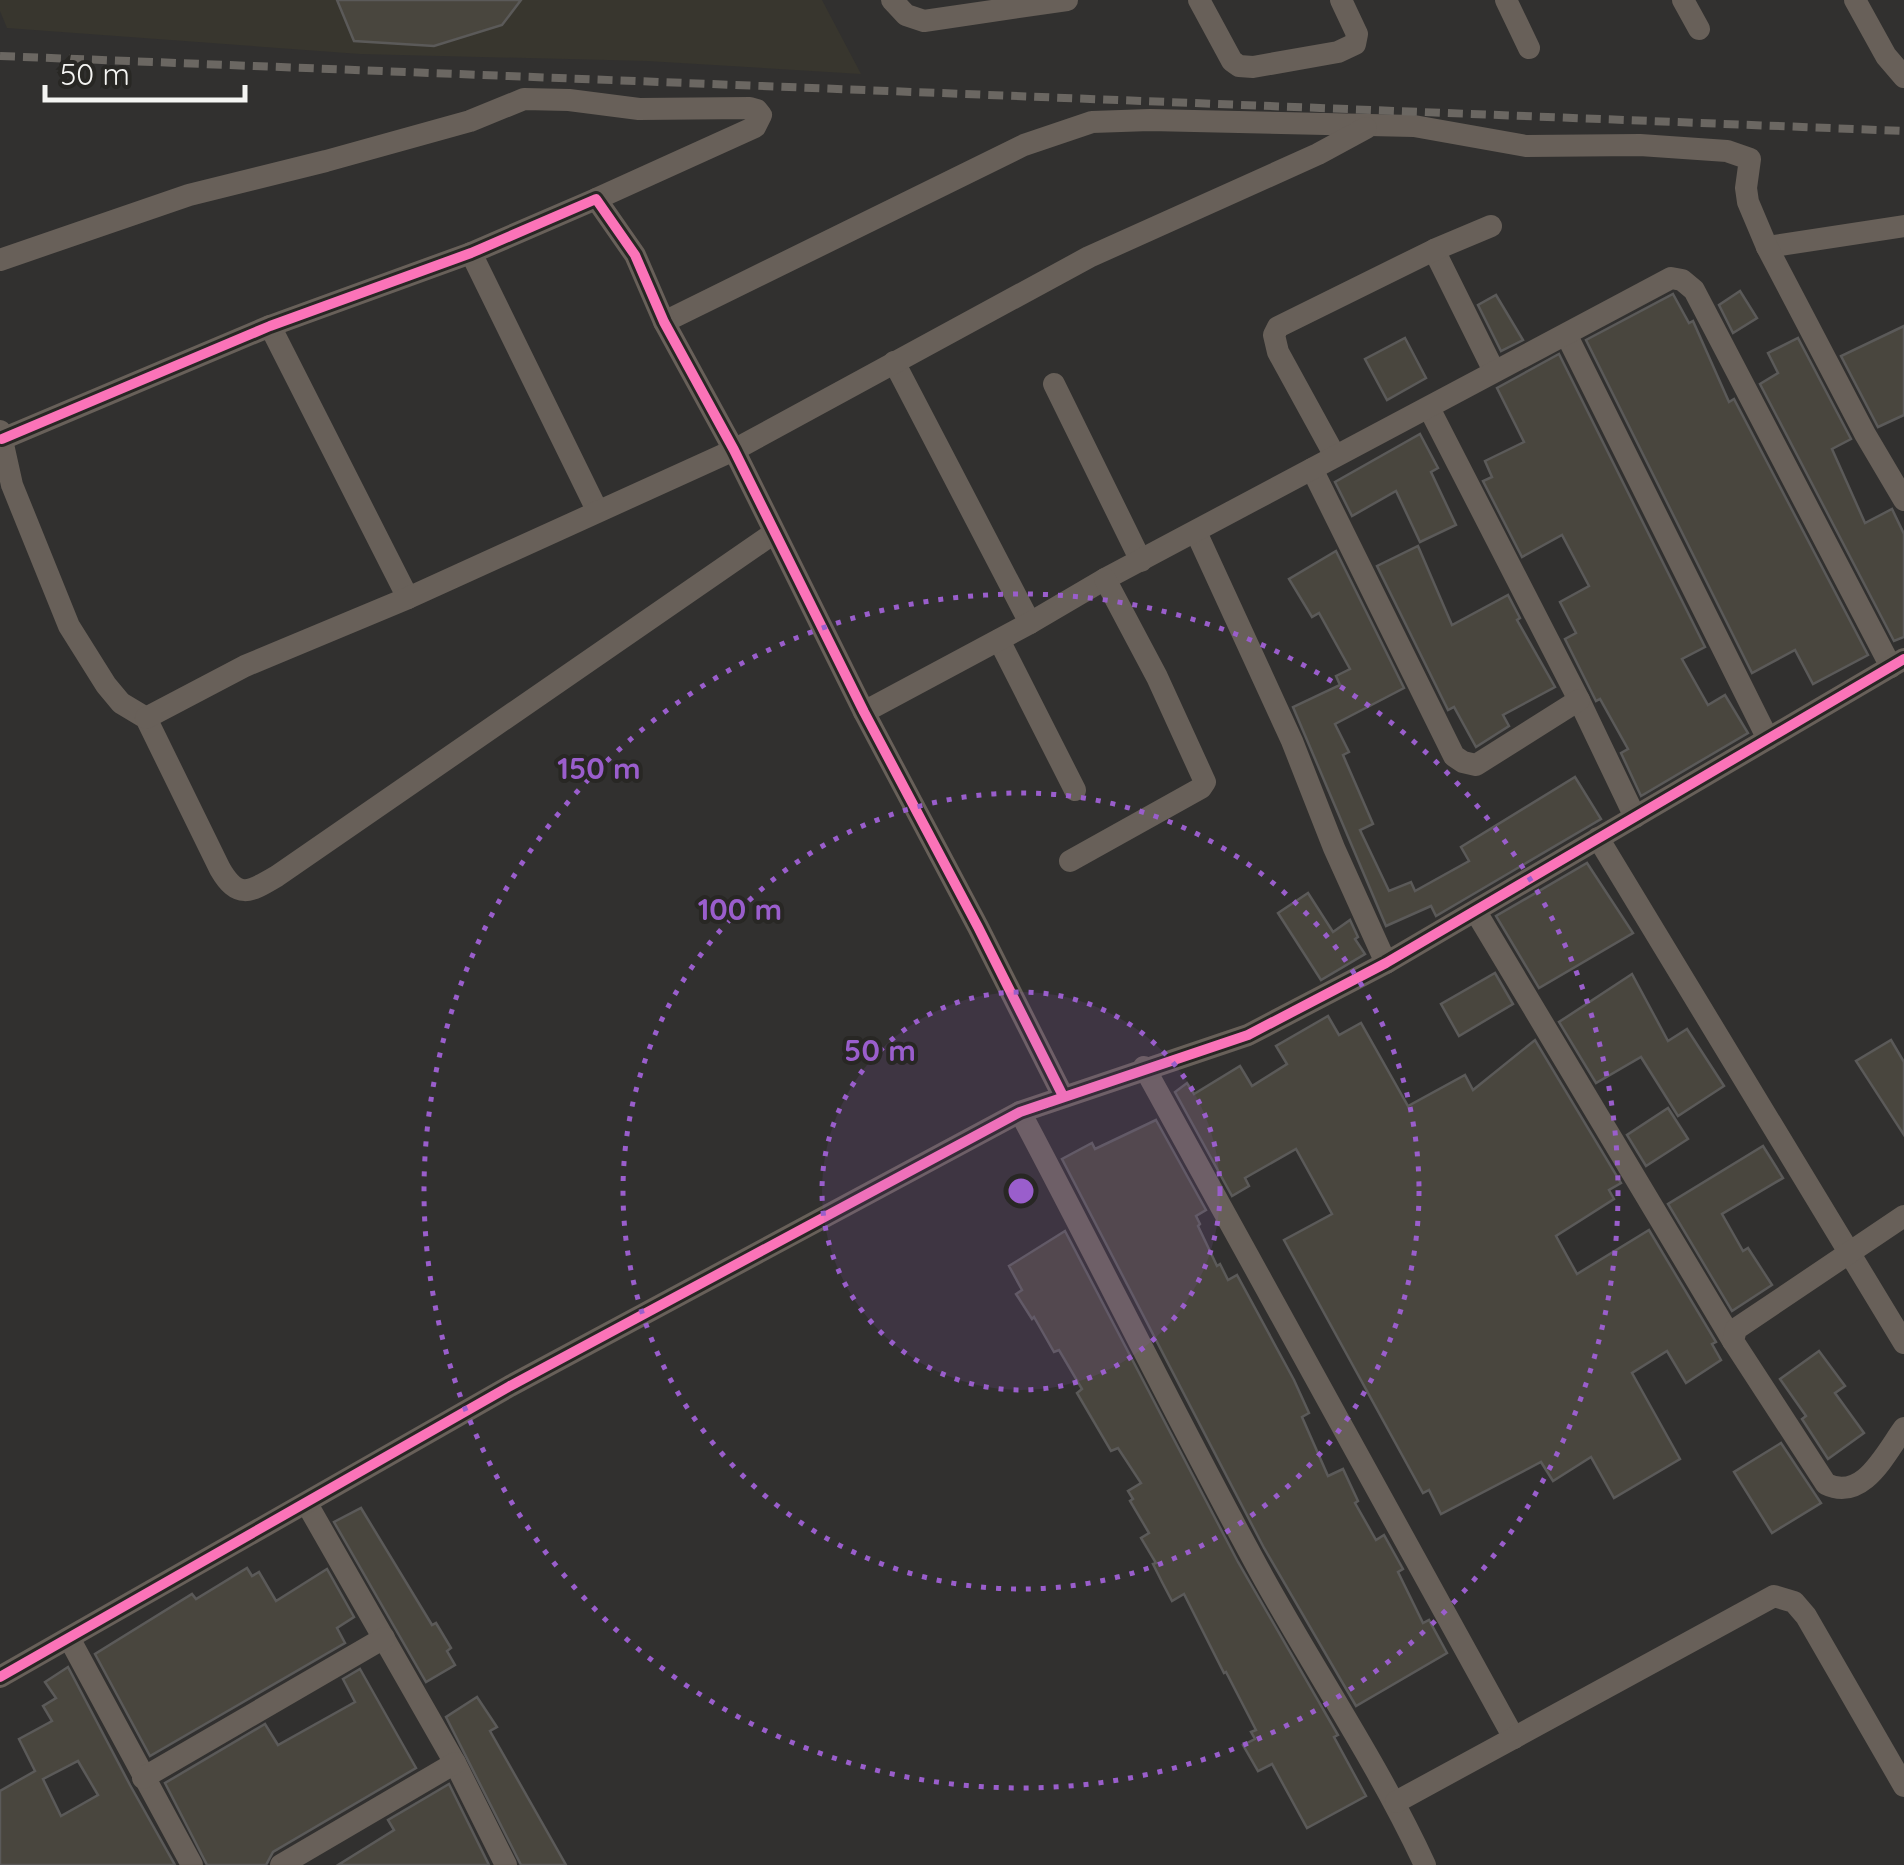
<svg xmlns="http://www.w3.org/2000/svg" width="1904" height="1865" font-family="Quicksand,sans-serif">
  <rect width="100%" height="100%" fill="#31302f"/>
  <path fill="#38362e" d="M0,0h822l39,74 -214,-13 -287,-7 -353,-26 -7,-17z"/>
  <g fill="#49463e" stroke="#5b5a59" stroke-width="2.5" fill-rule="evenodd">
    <path d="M337,0h184l-19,25 -68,21 -80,-5z"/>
    <path d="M1740,291l17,27 -24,15 -14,-28z"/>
    <path d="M1673,294l16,29 4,-2 36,81 5,-3 134,256 -55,29 -18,-34 -43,23 -166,-333z"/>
    <path d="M1496,295l27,45 -22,11 -23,-46z"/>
    <path d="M1904,326v89l-26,12 -37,-71z"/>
    <path d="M1405,338l21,40 -39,22 -22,-41z"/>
    <path d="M1798,338l53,101 -19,10 33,74 27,-14 12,25v103l-10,4 -134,-257 18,-11 -10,-20z"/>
    <path d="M1559,354l146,293 -23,12 26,46 17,-10 23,38 -107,63 -20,-43 7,-4 -28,-50 -4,2 -31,-62 11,-6 -16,-31 29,-16 -27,-51 -40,22 -39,-76 9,-4 -7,-16 39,-19 -27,-54z"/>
    <path d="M1420,434l18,34 -7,4 25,53 -36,17 -24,-51 -44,25 -17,-34z"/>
    <path d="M1418,546l34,79 56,-30 12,23 -3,2 38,67 -52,28 6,11 -33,21 -22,-40 -6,3 -71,-144z"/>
    <path d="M1336,551l68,137 -69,36 14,28 -6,3 30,69 -13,6 29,61 22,-9 4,9 54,-30 -8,-14 114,-70 26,42 -165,97 -5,-10 -45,20 -93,-219 47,-22 -4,-9 14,-7 -31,-56 -7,4 -23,-38z"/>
    <path d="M1587,863l46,70 -94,55 -43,-72z"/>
    <path d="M1308,893l25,39 17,-12 8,17 -3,2 10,15 -44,26 -43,-67z"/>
    <path d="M1495,973l18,31 -54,32 -18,-32z"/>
    <path d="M1632,974l36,67 19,-12 37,57 -46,30 -37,-59 -45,26 -37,-61z"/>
    <path d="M1328,1016l11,19 22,-12 47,83 57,-31 8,15 62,-50 86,143 -12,7 5,9 -58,37 21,38 72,-44 67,112 -4,2 9,16 -35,23 -19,-32 -35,22 48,86 -66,39 -23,-41 -38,24 -12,-19 -100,52 -12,-24 -6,3 -139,-253 48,-26 -36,-65 -51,29 4,8 -17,10 -57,-104 12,-9 7,11 46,-28 12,20 35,-22 -11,-18z"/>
    <path d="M1891,1040l13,22v73l-48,-74z"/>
    <path d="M1668,1108l20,31 -42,27 -19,-31z"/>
    <path d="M1156,1120l50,90 -10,6 4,8 -2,2 19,40 3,-2 8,16 9,-5 57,105 15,33 -7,4 26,59 15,-7 15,32 -3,2 21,37 8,-5 19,34 -5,3 25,51 6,-3 18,33 -91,53 -92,-158 -202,-389 30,-16 3,6z"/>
    <path d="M1763,1146l20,32 -61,36 21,37 5,-3 24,37 -40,26 -64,-107z"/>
    <path d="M1065,1231l173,331 100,173 -4,2 32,59 -59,32 -35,-64 -14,7 -15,-26 12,-6 -4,-7 5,-2 -30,-58 -2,1 -40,-79 -12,7 -10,-19 -9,-18 3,-1 -15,-25 8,-5 -19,-32 3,-2 -5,-8 13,-8 -23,-35 -7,3 -34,-58 5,-4 -23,-39 -5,2 -20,-35 -2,2 -16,-25 6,-4 -13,-24z"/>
    <path d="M1819,1351l26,35 -10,7 29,40 -36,26 -26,-40 4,-3 -26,-37z"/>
    <path d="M1781,1443l40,60 -49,30 -38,-61z"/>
    <path d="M361,1508l71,117 4,-2 15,25 -4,3 8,14 -29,17 -92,-160z"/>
    <path d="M247,1568l5,8 7,-4 17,29 51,-32 27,48 -17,11 8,15 -195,113 -55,-102 97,-60 4,5z"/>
    <path d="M68,1667l62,118 45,80h-175v-74l35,-20 -16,-32 33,-18 -9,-15 13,-8 -11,-16zM78,1761l20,34 -37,21 -18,-37z"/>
    <path d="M360,1669l56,99 -143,84 -7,13h-59l-42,-82 100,-59 13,21 77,-43 -12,-23z"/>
    <path d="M477,1697l20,30 -7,4 76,134h-45l-75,-148z"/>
    <path d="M449,1784l40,81h-151l56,-35 -6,-10z"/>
  </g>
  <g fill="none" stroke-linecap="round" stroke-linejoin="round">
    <g stroke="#686059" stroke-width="22">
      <path d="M892,0l14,15 18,6 143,-21"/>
      <path d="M1199,0l33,61 7,5 14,1 85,-15 17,-8 2,-10 -16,-34"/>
      <path d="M1506,0l23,48"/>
      <path d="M1683,0l16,29"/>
      <path d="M1855,0l31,56 18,21"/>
      <path d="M1767,247l137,-21"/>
      <path d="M1434,250l60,121"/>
      <path d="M471,253l126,257"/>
      <path d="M0,260l189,-65 137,-34 144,-40 54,-22 45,1 70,9 111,-1 7,2 4,5 -6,12 -159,72"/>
      <path d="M664,322l360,-177 68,-23 58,-2 264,6 112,20 114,-1 87,6 23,8 -4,29 2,14 19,45 98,187 39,66"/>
      <path d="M270,326l138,272"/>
      <path d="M1567,336l201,403"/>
      <path d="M894,362l136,261"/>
      <path d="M1054,384l87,177"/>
      <path d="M1429,408l150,292 56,117"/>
      <path d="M0,431l12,54 57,141 37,59 15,18 25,15 74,151c18,31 30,23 57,7l497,-343"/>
      <path d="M2,439l268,-113 201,-73 125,-54 39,56 29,67 70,128 130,262 114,215 85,169"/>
      <path d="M1335,456l-57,-104 -4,-17 4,-8 156,-77 57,-24"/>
      <path d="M1312,469l142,287 9,6 13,3 103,-65"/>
      <path d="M1196,532l96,209 42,107 52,115"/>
      <path d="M999,640l76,150"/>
      <path d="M864,712l166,-89 75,-44 566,-301 11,2 12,10 197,377"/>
      <path d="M146,718l99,-52 163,-68 326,-148 355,-193 229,-103 48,-26"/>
      <path d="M1598,838l306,505"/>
      <path d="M1070,861l131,-73 4,-6 -48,-105 -52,-98"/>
      <path d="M1476,912l257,429"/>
      <path d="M1144,1067l370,671"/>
      <path d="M1020,1112c78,147 152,297 231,443 56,105 124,202 174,310"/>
      <path d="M1904,1216l-168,113 -3,12 93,143c37,18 59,-30 78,-56"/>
      <path d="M307,1504l148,259 51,102"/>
      <path d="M69,1638l123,227"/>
      <path d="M0,1677l510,-291 510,-274 228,-77 138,-72 518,-304"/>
      <path d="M143,1778l241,-140"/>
      <path d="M1396,1802l378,-206 20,6 12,14 98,170"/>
      <path d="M281,1865l174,-102"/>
    </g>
    <path stroke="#6b6762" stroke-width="8" stroke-dasharray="15 8" stroke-linecap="butt" d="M0,56l1904,75"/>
    <defs>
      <g id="cycleway">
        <path d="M2,439l268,-113 201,-73 125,-54 39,56 29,67 70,128 130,262 114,215 85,169"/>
        <path d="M0,1677l510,-291 510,-274 228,-77 138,-72 518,-304"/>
      </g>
    </defs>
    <use href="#cycleway" stroke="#282724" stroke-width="16"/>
    <use href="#cycleway" stroke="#fb73b8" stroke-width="10"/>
  </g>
  <circle cx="1021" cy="1191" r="199" fill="#9a5ecc" fill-opacity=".12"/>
  <g fill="none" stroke="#9a5ecc" stroke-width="5" stroke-dasharray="5 10">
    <circle cx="1021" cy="1191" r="199"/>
    <circle cx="1021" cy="1191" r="398"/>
    <circle cx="1021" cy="1191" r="597"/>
  </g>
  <circle cx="1021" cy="1191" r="15" fill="#9a5ecc" stroke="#282724" stroke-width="5"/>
  <g font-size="30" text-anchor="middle" font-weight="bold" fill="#9a5ecc" stroke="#282724" stroke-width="8" stroke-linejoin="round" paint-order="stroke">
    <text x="599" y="779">150 m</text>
    <text x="740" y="920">100 m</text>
    <text x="880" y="1061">50 m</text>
  </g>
  <path d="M45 85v15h200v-15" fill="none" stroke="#f5f5f3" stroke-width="5"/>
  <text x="60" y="85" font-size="30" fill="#f5f5f3" stroke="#282724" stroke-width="8" paint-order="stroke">50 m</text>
</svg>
